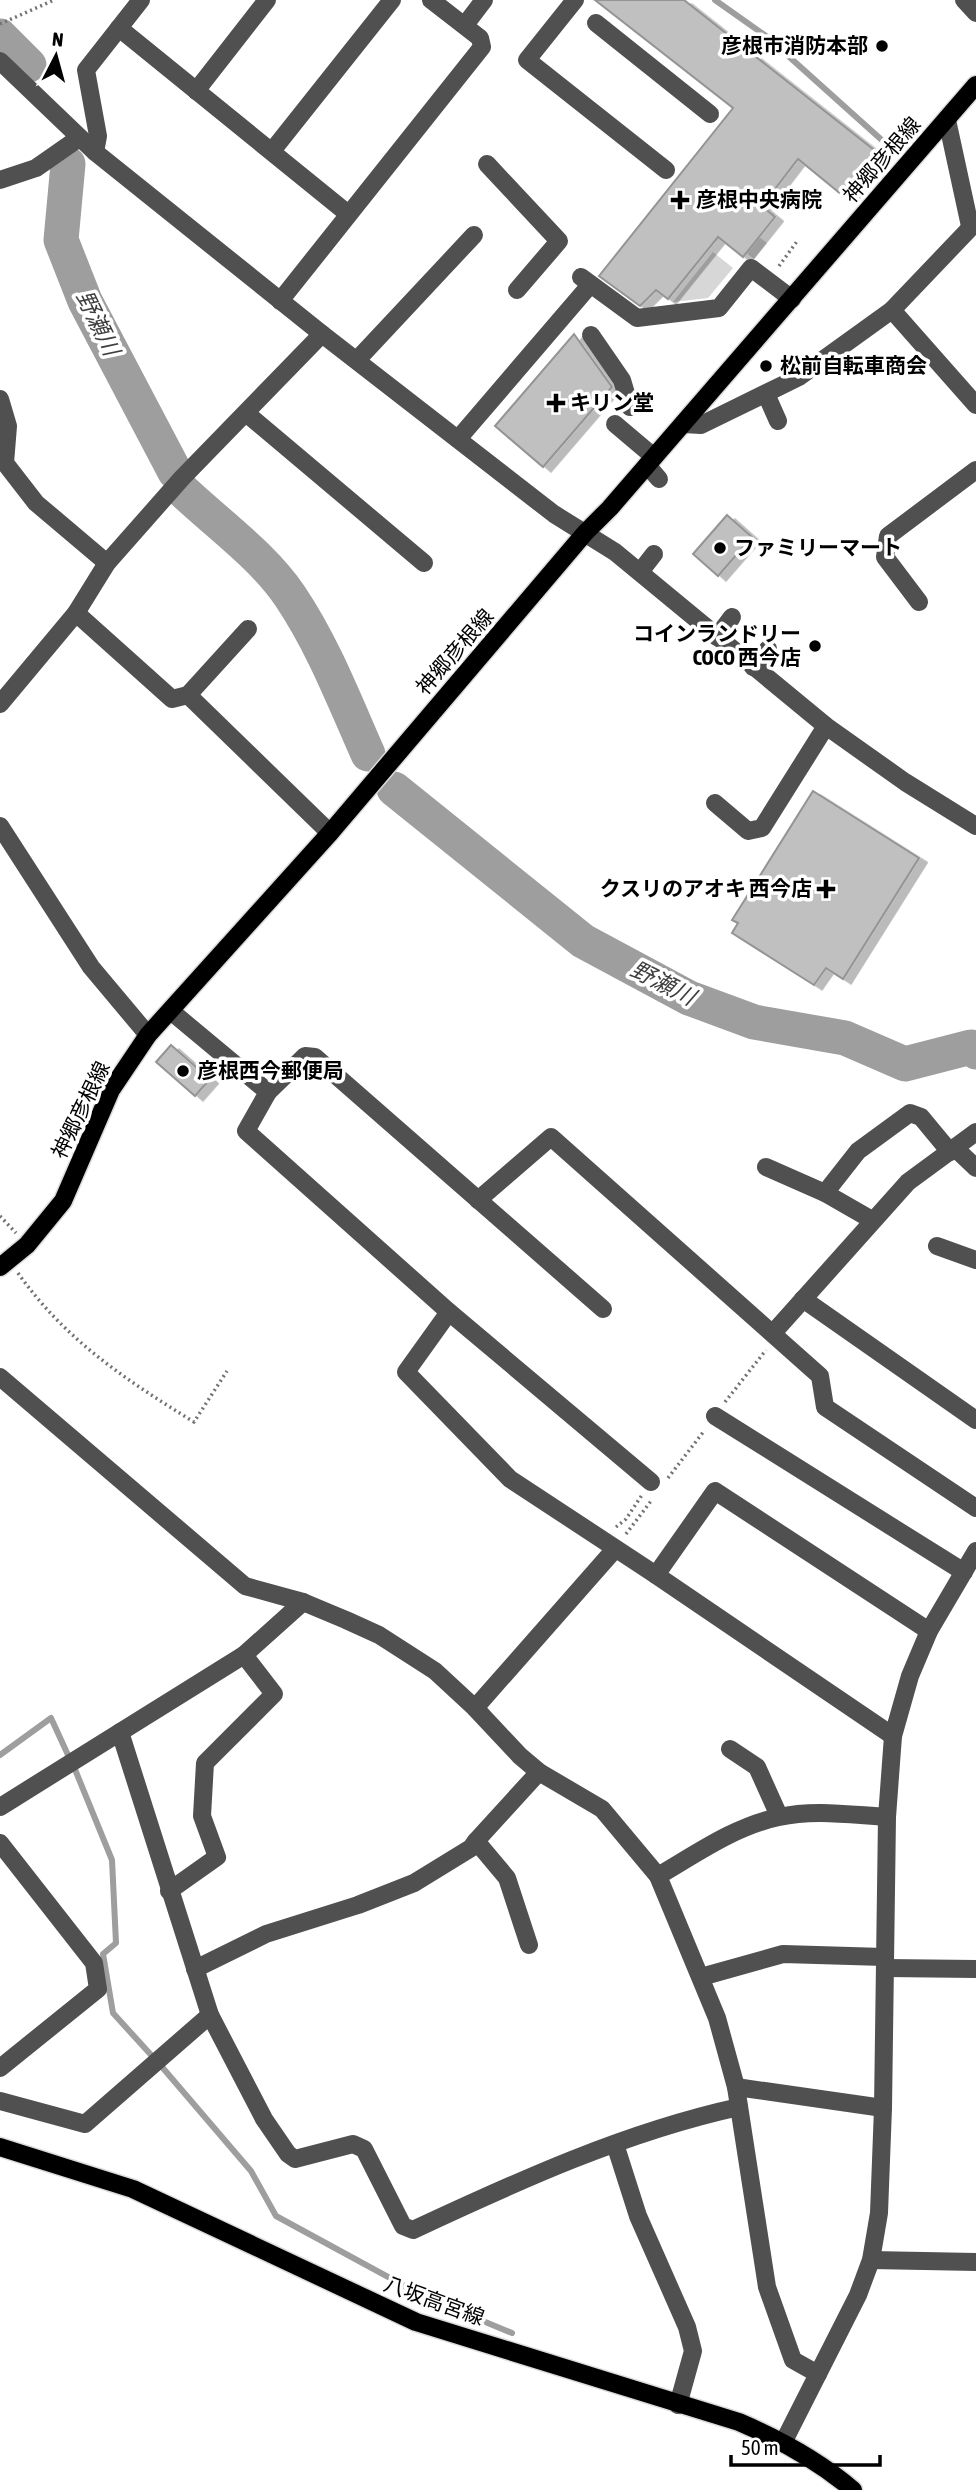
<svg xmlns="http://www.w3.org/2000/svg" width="976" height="2490" font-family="'Asap Condensed','Noto Sans JP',sans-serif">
  <defs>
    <filter id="shadow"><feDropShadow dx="8" dy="4.5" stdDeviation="0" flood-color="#0004"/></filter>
  </defs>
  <rect width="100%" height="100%" fill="#fff"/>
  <g fill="#d7d7d7">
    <path d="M754,233l13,10 -13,16 -13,-10z"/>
    <path d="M713,252l20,16 -25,30 -35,4z"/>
  </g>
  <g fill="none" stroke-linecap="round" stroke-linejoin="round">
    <g stroke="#9e9e9e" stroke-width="6">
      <path d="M715,0l51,36 128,115"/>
      <path d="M0,1755l51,-37 17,37"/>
      <path d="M74,1767l38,93 4,83 -13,11 10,59 39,43"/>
      <path d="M162,2067l89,104 25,45 149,81 87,36"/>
    </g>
    <g stroke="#9e9e9e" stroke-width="35">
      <path d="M0,36l29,29"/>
      <path d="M68,164l-7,76 24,61 90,171"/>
      <path d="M183,491c35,33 80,65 107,105 33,49 54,104 78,158"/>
      <path d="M394,789l189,152 106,57 65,24 91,16 60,26 66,-17 5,5"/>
    </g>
  </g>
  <g fill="#c0c0c0" stroke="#949494" stroke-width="2" filter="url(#shadow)">
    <path d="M595,0h89l199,157 -36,42 -49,-40 -36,47 13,11 -32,40 -25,-20 -50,62 -12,-9 -16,16 -41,-30 134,-168z"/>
    <path d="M574,334l38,53 -69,80 -48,-41z"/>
    <path d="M727,515l25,22 -34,39 -25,-22z"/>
    <path d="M813,791l106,67 -76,121 -17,-11 -12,17 -82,-52 6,-10 -6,-3z"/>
    <path d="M171,1045l39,34 -15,17 -39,-34z"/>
  </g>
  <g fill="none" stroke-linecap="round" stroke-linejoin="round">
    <defs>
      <g id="major">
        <path d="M0,1267l27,-22 36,-44 48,-111 37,-55 182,-202 255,-300 25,-25 366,-423"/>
        <path d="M0,2147l133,42 283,133 323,100c42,18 79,38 114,68"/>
      </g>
    </defs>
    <use href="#major" stroke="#dbdbdb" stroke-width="21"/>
    <g stroke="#727272" stroke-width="3.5" stroke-dasharray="2 3.5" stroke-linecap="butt">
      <path d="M0,24l54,-24"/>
      <path d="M779,266l19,-26"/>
      <path d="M0,1216l16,17"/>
      <path d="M18,1273c47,67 108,107 176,149l33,-51"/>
      <path d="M725,1402l41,-52"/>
      <path d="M668,1478l36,-47"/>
      <path d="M616,1527l10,-8 16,-24"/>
      <path d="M626,1534l25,-33"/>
    </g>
    <g stroke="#505050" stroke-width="18">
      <path d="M575,0l-48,60 139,110"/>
      <path d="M964,0l12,13"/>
      <path d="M596,23l114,91"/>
      <path d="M465,25l19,-25"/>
      <path d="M119,28l228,185"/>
      <path d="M0,61l95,91 227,182 232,180 61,38 211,174 79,56 71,44"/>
      <path d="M196,91l71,-91"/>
      <path d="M947,120l23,106"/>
      <path d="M272,151l120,-151"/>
      <path d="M95,152l3,-16 -12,-66 55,-70"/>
      <path d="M487,164l72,77 -42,49"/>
      <path d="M0,180l36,-12 43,-30"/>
      <path d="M581,277l56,41 82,-10 32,-40 41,31"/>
      <path d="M280,301l202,-254 -2,-9 -49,-38"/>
      <path d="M892,310l84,95"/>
      <path d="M591,335l31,45 8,27"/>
      <path d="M357,360l117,-125"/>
      <path d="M766,394l12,27"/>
      <path d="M0,399l8,27 -3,37 31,40 71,60"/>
      <path d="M246,413l178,150"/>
      <path d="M615,424l39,33"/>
      <path d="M683,424l18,1 98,-48 93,-67 84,-88"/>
      <path d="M458,439l132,-154"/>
      <path d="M647,465l12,14"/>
      <path d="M640,572l14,-18"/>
      <path d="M919,602l-34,-45 3,-21 88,-66"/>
      <path d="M76,613l96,86 16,-4 142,138"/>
      <path d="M717,637l15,-20"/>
      <path d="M753,667l15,-18"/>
      <path d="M188,695l60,-66"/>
      <path d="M0,704l76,-91 31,-50 75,-85 140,-144"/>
      <path d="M715,803l33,28 14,-3 64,-102"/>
      <path d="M0,826l91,141 57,68"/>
      <path d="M172,1012l96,80 -22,39 203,181 202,170"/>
      <path d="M268,1092l37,-36 10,1 288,252"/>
      <path d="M955,1148l21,20"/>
      <path d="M766,1167l59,26 47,27"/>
      <path d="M825,1193l33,-42 52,-38 11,4 29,35"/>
      <path d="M478,1200l73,-63 269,239 5,31 151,101"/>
      <path d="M937,1246l39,14"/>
      <path d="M803,1299l173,121"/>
      <path d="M449,1312l-43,60 104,107 146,96"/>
      <path d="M773,1333l135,-151 68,-50"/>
      <path d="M0,1377l245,209 58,16 43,18 33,15 56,36 40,37 45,48 19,16 63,37 56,67 59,142 19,69 31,200 26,73 25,14"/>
      <path d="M715,1416l249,156"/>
      <path d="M475,1708l140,-159"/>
      <path d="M120,1732l90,283 54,104 24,35 7,5 58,-15 11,5 39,77 10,4c105,-49 212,-98 326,-123"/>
      <path d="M893,1736l-237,-161 59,-84 214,140"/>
      <path d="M730,1749l27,18 22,49"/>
      <path d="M0,1807l244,-152 59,-53"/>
      <path d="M0,1843l94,120 4,26 -98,79"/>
      <path d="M658,1876c38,-22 77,-50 121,-59 35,-8 73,-2 108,0"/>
      <path d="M169,1891l48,-34 -15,-41 3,-53 69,-69 -30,-39"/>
      <path d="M529,1945l-22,-67 -31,-37 63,-69"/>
      <path d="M885,1968l91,1"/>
      <path d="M195,1969l71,-35 92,-29 56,-22 57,-35 5,-7"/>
      <path d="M701,1977l82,-23 101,3"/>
      <path d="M736,2087l147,21"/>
      <path d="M0,2101l85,23 125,-109"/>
      <path d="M615,2144l23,72 49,111 6,24 -15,54"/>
      <path d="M871,2260l105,2"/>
      <path d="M784,2441l74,-146 13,-35 8,-47 4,-105 4,-291 6,-81 17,-60 19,-45 47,-80"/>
    </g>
    <use href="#major" stroke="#000" stroke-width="18"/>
  </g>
  <g fill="#000" stroke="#fff" stroke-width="2.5">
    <circle cx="882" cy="46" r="7"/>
    <path d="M676.5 189.5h7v7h7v7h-7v7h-7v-7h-7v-7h7z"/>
    <circle cx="766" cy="366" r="7"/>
    <path d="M552.5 392.5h7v7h7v7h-7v7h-7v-7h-7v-7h7z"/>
    <circle cx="720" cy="548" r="7"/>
    <circle cx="815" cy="646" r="7"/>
    <path d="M822.5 878.5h7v7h7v7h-7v7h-7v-7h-7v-7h7z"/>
    <circle cx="183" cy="1071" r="7"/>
  </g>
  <g text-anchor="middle" stroke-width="7" stroke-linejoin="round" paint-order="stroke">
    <g font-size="21" font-weight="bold" fill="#000" stroke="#fff" text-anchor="start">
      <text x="868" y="53" text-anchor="end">彦根市消防本部</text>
      <text x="696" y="207">彦根中央病院</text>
      <text x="780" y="373">松前自転車商会</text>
      <text x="570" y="410">キリン堂</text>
      <text x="734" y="555">ファミリーマート</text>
      <text x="801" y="641" text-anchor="end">コインランドリー<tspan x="801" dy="24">COCO 西今店</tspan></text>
      <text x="812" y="896" text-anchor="end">クスリのアオキ 西今店</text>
      <text x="197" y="1078">彦根西今郵便局</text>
    </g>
    <g font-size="21" fill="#000" stroke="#fff">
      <text transform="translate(882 160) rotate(-49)" y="7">神郷彦根線</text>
      <text transform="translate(455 652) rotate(-49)" y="7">神郷彦根線</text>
      <text transform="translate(81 1110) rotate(-64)" y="7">神郷彦根線</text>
      <text transform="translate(434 2301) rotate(20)" y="7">八坂高宮線</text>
    </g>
    <g font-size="23" font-style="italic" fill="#3f3f3f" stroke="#fff">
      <text transform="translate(98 323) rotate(64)" y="8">野瀬川</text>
      <text transform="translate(663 983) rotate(27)" y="8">野瀬川</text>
    </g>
  </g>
  <g transform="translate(56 56) rotate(6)" stroke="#ffffff" stroke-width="5" paint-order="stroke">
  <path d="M0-5L12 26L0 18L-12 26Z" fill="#000000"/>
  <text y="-10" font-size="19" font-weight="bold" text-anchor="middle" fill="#000000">N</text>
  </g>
  <path d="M731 2455v10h149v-10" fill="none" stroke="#000000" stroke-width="3.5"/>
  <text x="741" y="2455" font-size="21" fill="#000000" stroke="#ffffff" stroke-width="5" paint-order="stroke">50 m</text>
</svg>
